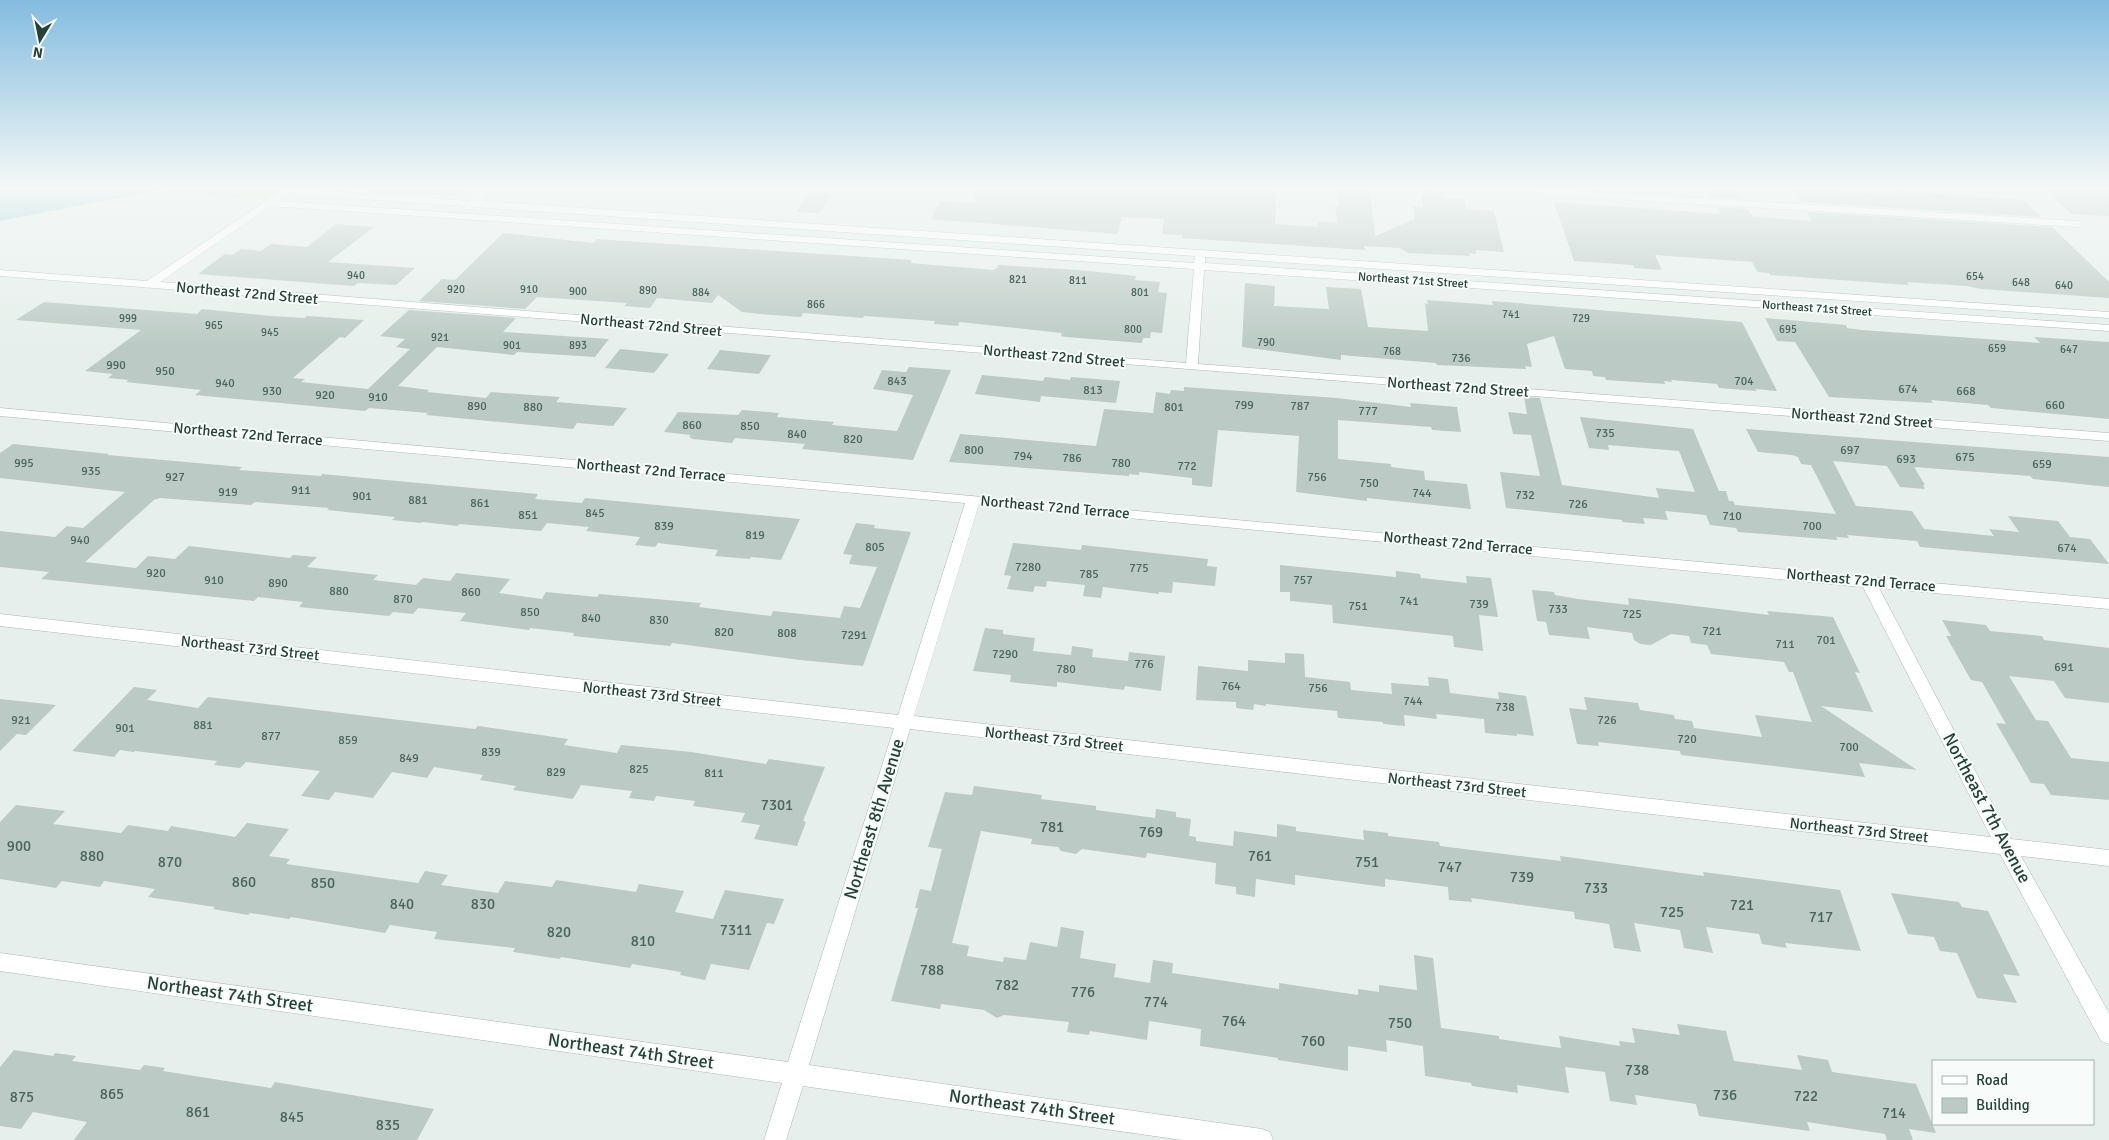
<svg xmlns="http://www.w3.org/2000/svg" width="2109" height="1140" font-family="Signika,sans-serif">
  <rect width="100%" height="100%" fill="#e6efeb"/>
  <g fill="#bfe0c8">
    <path d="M182,188h99l-16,12 -101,-8z"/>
    <path d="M318,188h148l-3,3 -14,5z"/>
  </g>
  <path fill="#8ec9d4" d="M0,188h169l-169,33z"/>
  <g fill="#bbcac4">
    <path d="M975,188h301l-1,36 43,3v-6l19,2 -2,-18 4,1 -1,-16h32l5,46 40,-17 -2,-13 10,1 -2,-12 4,1 -1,-5 18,1 1,6 21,1 2,10 28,2 10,41 -28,-2v4l-7,-1 1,3 -62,-3 -8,-5 -36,-2 1,4 -183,-12v-3l-20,-1 2,-15 -42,-2 -5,17 -186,-15 9,-18 35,2z"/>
    <path d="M1707,188h29l6,11 -30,-2z"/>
    <path d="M1791,188h29l23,4 54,4 -4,-5 130,9 18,17 -240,-15z"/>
    <path d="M2043,188h66v28l-38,-2z"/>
    <path d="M810,192l23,2 -14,19 -23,-1z"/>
    <path d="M1554,202l167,12 -4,-7 31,2 5,8 59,4 -5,-9 245,15 57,55v16l-128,-9 -14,-3 -60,-4 2,3 -139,-10 -1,-2 -11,-1 -6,-10 -97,-7 7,15 -27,-2 -2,-3 -59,-4z"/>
    <path d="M336,224l38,3 -46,35 87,6 -19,17 -38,-2 -4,3 -156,-12 27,-20 7,1 9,-6 20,2 10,-7 36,3z"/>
    <path d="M503,233l91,10 3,-4 28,2 287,19 -2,3 83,7 4,-2 1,-3 80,5 58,6 -1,4 25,2 -2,10 9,1 -5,40 -11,-1 -1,6h-7l-1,5 -76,-6 -5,-1 1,-3 -103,-11 -1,4 -24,-2 1,-3 -71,-5 -1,2 -60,-5 -2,4 -41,-3 -18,-2 -24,-17 -6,8 -55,-5 -7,10 -26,-2 3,-3 -90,-6 -12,12 -106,-8 23,-22 13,1z"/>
    <path d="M1245,283l30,3 -1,20 55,3 -3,-22 35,2 7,38 60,4 -3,-28 3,1 -1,-4 66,5 -1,-4 250,21 35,69 -22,-2 2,2 -38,-3 -2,-4 -46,-4 1,2 -8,-1 1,3 -59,-4 -1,-3 -12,-1 -1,-5 -27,-2 -11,-33 -27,8 5,23 -7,-1 1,3 -89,-4 -1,-2 -95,-8v5l-99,-13z"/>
    <path d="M44,302l153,12 5,-5 69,7 34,2 2,-2 57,4 -19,18 -5,-1 -47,41 12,1 -4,3 67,7 42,-40 -14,-2 9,-8 -25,-3 29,-26 107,8 -13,14 106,7 -14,18 -78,-5 -3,3 -77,-8 -39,39 31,4 -2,2 59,6 5,-6 69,5 -4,5 71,6 -14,18 -36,-3 -4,6 -147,-14 2,-2 -59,-5 -4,3 -170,-16 6,-5 -75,-8 3,-2 -21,-2 5,-4 -28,-3 56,-41 -125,-10z"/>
    <path d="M1765,318l81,7 1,3 15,2 178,13 -6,-6 75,5v77l-118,-11 -3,-3 -57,-5 2,3 -104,-6 -34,-55 -18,-1z"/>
    <path d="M620,349l49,5 -15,19 -49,-5z"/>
    <path d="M720,350l48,5h3l-12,19 -52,-5z"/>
    <path d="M909,367l42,3 -38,90 -111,-11 3,-5 -70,-6 -3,5 -39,-4 -4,-2 2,-2 -27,-3 14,-20 60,3 4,-5 37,3 -2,4 57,5 -2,3 65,6 16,-36 -40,-6 9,-19 24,2z"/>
    <path d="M982,375l61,6 2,-4 25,3 1,-3 49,4 -4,22 -75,-7 -1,6 -65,-8z"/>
    <path d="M1184,387l153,11 74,9 -1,-4 47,4 4,25 -29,-2 -1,-3 -93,-7v39l53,5v3l33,4 1,9 42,4 4,25 -104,-11v3l-71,-9 3,-56 -81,-6 -6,57 -20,-2v-7l-53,-6v3l-10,-1v2l-180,-14 11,-28 136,12 8,-37 49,4 3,-21 14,2 1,-4 13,1z"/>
    <path d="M1524,397l16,1 22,87 97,13 -3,-10 39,4 -16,-41 -71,-6 1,5 -20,-2 -9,-31 113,12 26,62h7l3,10h4l2,4 101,9 -25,-49 -10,-1 -3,-7 -6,-2 -34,-3 -12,-23 363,28v30l-76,-8 -3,-3 -116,-9 11,18h-2l2,4 -25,-2 -13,-21 -54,-5 23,45 56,5 12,18 70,7 -5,-7 30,3 -11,-16 50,5 12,16 20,2 19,25 -189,-17 -3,-6 -70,-6 2,3 -13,-1 2,3 -100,-8 -2,-4 -26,-3 -4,-10 -41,-4 3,9 -25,-2 2,6 -23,-2v-2l-116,-12 -6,-36 40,4 -9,-41 -18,-1 -5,-22 19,2z"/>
    <path d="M13,444l96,10 -2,1 135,12 -3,3 82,6 1,-2 216,20 -3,5 47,4 3,-5 215,21 -19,41 -30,-3 -1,2 -35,-3 3,-6 -60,-7 -3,4 -20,-2 5,-8 -54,-6 3,-4 -42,-4 -6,8 -82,-7 -1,2 -36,-4 -1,1 -29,-3 3,-3 -68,-7 2,-2 -74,-6 -4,3 -91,-7 -6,2 -69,62 51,6 12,-12 27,3 14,-13 101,12 3,-3 24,2 -10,10 71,8 -5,5 43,5 7,-7 27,3 6,-8 54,6 -11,14 43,6 4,-7 51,5 2,-3 102,9 -2,4 72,9 2,-5 67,7 4,-12 16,2 17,-41 -28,-3 3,-9 -9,-1 13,-31 19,2 -1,3 37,4 -48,134 -63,-6 -128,-17 -2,3 -97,-10 1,-3 -44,-5 -1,2 -69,-9 6,-8 -48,-5 -5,6 -20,-2 -4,4 -90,-9 4,-5 -45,-5 -4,4 -213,-22 8,-7 -49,-5v-36l55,6 12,-11 16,2 42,-36 -125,-14v-25z"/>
    <path d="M1013,543l68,7 1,-5 126,14 -1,7 10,1 -2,19 -42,-4 -1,11 -13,-1v2l-56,-7 -2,11 -18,-2 2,-11 -38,-4 -1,6 -11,-1 -2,6 -26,-3 4,-13 -7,-1z"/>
    <path d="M1280,565l116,12v-6l24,3 1,4 46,5 -1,-7 25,2 7,39 -19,-2 4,36 -29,-4 -1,-11 -120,-13 -1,-18 -42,-4v-9h-10z"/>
    <path d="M1532,590l22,2 1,3 23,4 51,6 -1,-7 141,17 -2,-4 66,6 27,56 -5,-1 18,40 -52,-6 96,64 -58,-7 6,14 -184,-22 -1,-4 -82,-9 1,4 -22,-2 -8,-36 18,2 -3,-13 54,6 2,7 34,5 1,4 17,2 2,7 68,9 -7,-22 57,7 -19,-50h-4l-5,-10 -73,-8 -4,-9 -16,-2 -2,-7 -18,-2 -20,11 -11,-1 -6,-4 -2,-7 -45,-6 3,12 -41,-4 -3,-13 -9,-1z"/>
    <path d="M1942,620l44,5 4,6 52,5 2,4 65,8v55l-44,-5 -11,-17 -45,-5 27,44 12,1 23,37 38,4v38l-58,-5 -7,-11 -13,-1 -35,-60 10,1 -24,-42 -11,-2 -25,-44h5z"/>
    <path d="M985,628l18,2v4l32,4 -2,13 38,4 1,-9 21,3 -1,8 36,4 1,-9 36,4 -4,35 -36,-5 -1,4 -67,-8v5l-47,-5 1,-7 -38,-4z"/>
    <path d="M1285,653l19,1 1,23 45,5 1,8 41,4 -1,-11 38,3 -1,-9 20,2 2,14 49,6 -1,-7 28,4 8,40 -17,-2v2l-32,-3 -1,-14 -48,-5 1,5 -33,-4 1,11 -22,-2v-2l-45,-4 -1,-7 -71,-7v2l-12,-2 -1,6 -17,-2v-6l-40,-2 2,-34 50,5v-11l37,3z"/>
    <path d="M134,687l23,3 -10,10 51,8 10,-11 267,32 3,-3 90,13 -4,6 53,8 4,-8 70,7 75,12 3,-5 56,8 -22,54 3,1 -9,24 -43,-7 6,-14 -19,-3 4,-9 -52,-7 2,-5 -39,-5 -2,5 -25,-3 3,-7 -51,-6 -8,14 -60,-9 3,-4 -36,-6 3,-5 -49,-8 -7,11 -35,-6 -19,26 -38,-6 -6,8 -28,-4 19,-25 -74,-9 -6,6 -26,-3 3,-4 -82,-10 -1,1 -14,-2 -6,7 -42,-6z"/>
    <path d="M0,699l56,6 -30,30 -9,-1 -17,17z"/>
    <path d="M974,786l68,9 -1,4 55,7v4l59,8 1,-9 20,3v5l15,2 -2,17 7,1v4l37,5 1,-15 43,6v-13l19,3v4l68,9 -1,-10 25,3v3l51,6 1,4 121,15 -1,-5 144,20 -1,-4 137,18 21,61 -76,-8 2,5 -25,-4 -3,-10 -53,-7 7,26 -29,-5 -4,-18 -46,-7 7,29 -27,-4 -5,-24 -34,-5 -1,-7 -103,-14 1,4 -23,-2 -1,-13 -63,-8v8l-90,-12v10l-39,-6 -1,18 -19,-3v-7l-21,-3 1,-21 -69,-10 -1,5 -64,-9 -6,5 -15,-3 -3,-4 -27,-3 1,-5 -51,-8 -29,112 17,3 -2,10 36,6 1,-5 22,3 4,-18 27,5 4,-20 23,4 -4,27 36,6 -2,13 36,6 3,-23 20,3 -1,10 107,16v-6l79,12v-6l21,3v-7l38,5 -3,-35 19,3 8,70 58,8v3l62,9 -2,-12 61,10 -1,-5 16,2 -3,-15 48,7 -3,-11 49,7 8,30 68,9 -5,-15 31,5 4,12 84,12 20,49 -27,-4 4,11h-26l-2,-6 -78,-12 3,9 -111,-15 -3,-12 -61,-9 2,10 -27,-4 -5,-29 -40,-5 4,26 -52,-8 1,8 -46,-7 -1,-3 -46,-7 -2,-30 -37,-6 1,12 -39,-6v25l-70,-11v-2l-78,-12 1,-17 -52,-8 -2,19 -57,-9 -1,4 -22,-3 2,-10 -65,-7 -7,3 -13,-8 -43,-6 -1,5 -49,-8 27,-93h-3l5,-19 11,2 11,-42 -14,-2 17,-55 27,3z"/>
    <path d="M16,805l49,6 -12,13 68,9 7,-8 40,6 3,-5 64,11 12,-14 42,6 -20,27 21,3 -4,5 132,19 7,-12 23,4 -7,10 57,8 7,-12 47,6 4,-7 80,12 3,-8 45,7 -9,21 38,7 12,-29 59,9 -10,25 -7,-1 -18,47 -38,-6 -6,16 -25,-5 1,-3 -49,-8 -2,4 -69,-11 -1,2 -47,-7 2,-4 -81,-9 3,-7 -47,-7 -5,8 -94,-16 -2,2 -39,-6 -2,2 -35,-6 2,-2 -67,-10 7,-8 -51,-8 -4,6 -38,-6 -6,7 -56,-9v-57z"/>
    <path d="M1891,893l68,9 3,5 26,4 32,65 -17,-2 14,29 -40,-5 -20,-45 -17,-2 -6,-14 -26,-3z"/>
    <path d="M14,1050l39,6 2,-3 21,3 -4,5 68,9 4,-5 21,3 -2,3 108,17 4,-6 159,27 -17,31h-343l13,-18 -54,-10 -12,17 -21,-3v-59z"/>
  </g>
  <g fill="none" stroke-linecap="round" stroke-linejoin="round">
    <defs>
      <g id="minor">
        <path d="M285,188l185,13 15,-13h11l-15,13 1628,111v6l-904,-61v6l904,62v6l-905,-61 -6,94 911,69v8l-2109,-165v-6l147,11zM287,194l178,12v3l4,1 6,-3 720,49 -1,7 -916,-62zM270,206l924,63 -8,94 -1026,-81z"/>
        <path d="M1479,188h55l544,33 5,3 -5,3 -594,-36z"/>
        <path d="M0,408l2109,191v10l-230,-21 132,251 98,11v16l-88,-10 88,157v31l-8,-3 -101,-187 -1090,-125 -101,336 453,64 8,3 3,8h-91l-379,-54 -17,54h-22l18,-57 -782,-112v-18l788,109 106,-334 -894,-102v-12l898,101 67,-212 -965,-87zM979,504l884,83 128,250 -1077,-121z"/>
      </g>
    </defs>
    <use href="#minor" stroke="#a8b8b2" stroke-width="1"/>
    <use href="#minor" fill="#fff" fill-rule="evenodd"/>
  </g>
  <linearGradient id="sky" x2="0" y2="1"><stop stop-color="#84bce0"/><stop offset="0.54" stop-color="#f4f8f6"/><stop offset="1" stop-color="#f4f8f6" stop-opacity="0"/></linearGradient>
  <rect width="2109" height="348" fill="url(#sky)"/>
  <g text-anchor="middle" stroke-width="4" stroke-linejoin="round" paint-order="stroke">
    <g font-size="11" fill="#4a645c">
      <text x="356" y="279">940</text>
      <text x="1975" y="280">654</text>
      <text x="1018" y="283">821</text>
      <text x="1078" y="284">811</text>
      <text x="2021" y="286">648</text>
      <text x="2064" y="289">640</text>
      <text x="456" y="293">920</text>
      <text x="529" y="293">910</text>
      <text x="648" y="294">890</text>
      <text x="578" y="295">900</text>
      <text x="701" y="296">884</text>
      <text x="1140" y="296">801</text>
      <text x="816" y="308">866</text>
      <text x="1511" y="318">741</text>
      <text x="128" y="322">999</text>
      <text x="1581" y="322">729</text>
      <text x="214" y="329">965</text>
      <text x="1133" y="333">800</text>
      <text x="1788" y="333">695</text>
      <text x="270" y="336">945</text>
      <text x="440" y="341">921</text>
      <text x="1266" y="346">790</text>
      <text x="512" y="349">901</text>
      <text x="578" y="349">893</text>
      <text x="1997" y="352">659</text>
      <text x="2069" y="353">647</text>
      <text x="1392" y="355">768</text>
    </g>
    <g font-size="12" fill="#24423a" stroke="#f7fbf9">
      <text transform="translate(1413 280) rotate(4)" y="4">Northeast 71st Street</text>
      <text transform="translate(1817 308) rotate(4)" y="4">Northeast 71st Street</text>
    </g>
    <g font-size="12" fill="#4a645c">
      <text x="1461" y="362">736</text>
      <text x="116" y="369">990</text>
      <text x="165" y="375">950</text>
      <text x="897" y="385">843</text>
      <text x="1744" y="385">704</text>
      <text x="225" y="387">940</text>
      <text x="1908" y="393">674</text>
      <text x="1093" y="394">813</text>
      <text x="272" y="395">930</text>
      <text x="1966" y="395">668</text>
      <text x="325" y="399">920</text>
      <text x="378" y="401">910</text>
      <text x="1244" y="409">799</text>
      <text x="2055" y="409">660</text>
      <text x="477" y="410">890</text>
      <text x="1300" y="410">787</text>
      <text x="533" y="411">880</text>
      <text x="1174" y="411">801</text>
      <text x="1368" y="415">777</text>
      <text x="692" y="429">860</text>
      <text x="750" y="430">850</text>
      <text x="1605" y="437">735</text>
      <text x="797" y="438">840</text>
      <text x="853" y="443">820</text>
      <text x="974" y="454">800</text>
      <text x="1850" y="454">697</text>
      <text x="1023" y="460">794</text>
      <text x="1965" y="461">675</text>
      <text x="1072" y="462">786</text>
      <text x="1906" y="463">693</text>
      <text x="24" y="467">995</text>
      <text x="1121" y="467">780</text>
      <text x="2042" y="468">659</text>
      <text x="1187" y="470">772</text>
      <text x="91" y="475">935</text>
      <text x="175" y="481">927</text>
      <text x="1317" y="481">756</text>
      <text x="1369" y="487">750</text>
      <text x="301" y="494">911</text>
      <text x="228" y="496">919</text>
      <text x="1422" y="497">744</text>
      <text x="1525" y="499">732</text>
      <text x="362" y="500">901</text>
      <text x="418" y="504">881</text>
      <text x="480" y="507">861</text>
      <text x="1578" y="508">726</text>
      <text x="595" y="517">845</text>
      <text x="528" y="519">851</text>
      <text x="1732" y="520">710</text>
      <text x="664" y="530">839</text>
      <text x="1812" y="530">700</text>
      <text x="755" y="539">819</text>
      <text x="80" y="544">940</text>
      <text x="875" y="551">805</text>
      <text x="2067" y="552">674</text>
      <text x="1028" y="571">7280</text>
      <text x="1139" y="572">775</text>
      <text x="156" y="577">920</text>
      <text x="1089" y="578">785</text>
      <text x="214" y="584">910</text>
      <text x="1303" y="584">757</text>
      <text x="278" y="587">890</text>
      <text x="339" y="595">880</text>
      <text x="471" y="596">860</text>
      <text x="403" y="603">870</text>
      <text x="1409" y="605">741</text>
      <text x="1479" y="608">739</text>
      <text x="1358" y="610">751</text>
      <text x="1558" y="613">733</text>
      <text x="530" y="616">850</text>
      <text x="1632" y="618">725</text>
      <text x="591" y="622">840</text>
      <text x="659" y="624">830</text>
      <text x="1712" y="635">721</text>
      <text x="724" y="636">820</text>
      <text x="787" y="637">808</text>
      <text x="854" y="639">7291</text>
      <text x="1826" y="644">701</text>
      <text x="1785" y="648">711</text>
      <text x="1005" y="658">7290</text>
      <text x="1144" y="668">776</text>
      <text x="2064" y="671">691</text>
      <text x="1066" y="673">780</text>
      <text x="1231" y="690">764</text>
      <text x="1318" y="692">756</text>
      <text x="1413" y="705">744</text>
      <text x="1505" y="711">738</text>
      <text x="21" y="724">921</text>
      <text x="1607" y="724">726</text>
      <text x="203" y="729">881</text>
      <text x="125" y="732">901</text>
      <text x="271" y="740">877</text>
      <text x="1687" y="743">720</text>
      <text x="348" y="744">859</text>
      <text x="1849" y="751">700</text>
      <text x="491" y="756">839</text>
      <text x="409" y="762">849</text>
      <text x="639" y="773">825</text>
      <text x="556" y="776">829</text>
      <text x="714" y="777">811</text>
    </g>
    <g font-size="15" fill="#24423a" stroke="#f7fbf9">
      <text transform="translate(247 293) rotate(5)" y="5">Northeast 72nd Street</text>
      <text transform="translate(651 325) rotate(5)" y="5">Northeast 72nd Street</text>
      <text transform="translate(1054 356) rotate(5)" y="5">Northeast 72nd Street</text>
      <text transform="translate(1458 387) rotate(4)" y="5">Northeast 72nd Street</text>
      <text transform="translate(1862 418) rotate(4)" y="5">Northeast 72nd Street</text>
      <text transform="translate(248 434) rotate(5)" y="5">Northeast 72nd Terrace</text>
      <text transform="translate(651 470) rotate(5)" y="5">Northeast 72nd Terrace</text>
      <text transform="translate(1055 507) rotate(5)" y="5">Northeast 72nd Terrace</text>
      <text transform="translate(1458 543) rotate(5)" y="5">Northeast 72nd Terrace</text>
      <text transform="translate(1861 580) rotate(5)" y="5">Northeast 72nd Terrace</text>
      <text transform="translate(250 648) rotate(6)" y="5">Northeast 73rd Street</text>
      <text transform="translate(652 694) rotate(6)" y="5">Northeast 73rd Street</text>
      <text transform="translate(1054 739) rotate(6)" y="5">Northeast 73rd Street</text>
      <text transform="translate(1457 785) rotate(6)" y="5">Northeast 73rd Street</text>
      <text transform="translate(1859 830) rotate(6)" y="5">Northeast 73rd Street</text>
    </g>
    <g font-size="15" fill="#4a645c">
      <text x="777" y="810">7301</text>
      <text x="1052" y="832">781</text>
      <text x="1151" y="837">769</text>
      <text x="19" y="851">900</text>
      <text x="92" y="861">880</text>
      <text x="1260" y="861">761</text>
      <text x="170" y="867">870</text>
      <text x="1367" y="867">751</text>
      <text x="1450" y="872">747</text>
      <text x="1522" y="882">739</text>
      <text x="244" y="887">860</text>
      <text x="323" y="888">850</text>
      <text x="1596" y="893">733</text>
      <text x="402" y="909">840</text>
      <text x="483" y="909">830</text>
      <text x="1742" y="910">721</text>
      <text x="1672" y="917">725</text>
      <text x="1821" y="922">717</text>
      <text x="736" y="935">7311</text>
      <text x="559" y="937">820</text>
      <text x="643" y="946">810</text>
      <text x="932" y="975">788</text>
      <text x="1007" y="990">782</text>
      <text x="1083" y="997">776</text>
      <text x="1156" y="1007">774</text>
      <text x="1234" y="1026">764</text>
      <text x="1400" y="1028">750</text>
      <text x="1313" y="1046">760</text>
      <text x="1637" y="1075">738</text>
      <text x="112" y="1099">865</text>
      <text x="1725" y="1100">736</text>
      <text x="1806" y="1101">722</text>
      <text x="22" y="1102">875</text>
      <text x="198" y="1117">861</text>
      <text x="1894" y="1118">714</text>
      <text x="292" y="1122">845</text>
      <text x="388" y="1130">835</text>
    </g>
    <g font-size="18" fill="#24423a" stroke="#f7fbf9">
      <text transform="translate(1987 808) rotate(62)" y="6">Northeast 7th Avenue</text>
      <text transform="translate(874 819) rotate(-73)" y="6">Northeast 8th Avenue</text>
      <text transform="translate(230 994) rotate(8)" y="6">Northeast 74th Street</text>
      <text transform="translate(631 1051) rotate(8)" y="6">Northeast 74th Street</text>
      <text transform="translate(1032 1107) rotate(8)" y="6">Northeast 74th Street</text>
    </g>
  </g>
  <rect x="1932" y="1060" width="162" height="65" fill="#f7fbf9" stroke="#a3b1ad"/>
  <rect x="1942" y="1076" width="25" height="8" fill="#ffffff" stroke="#a3b1ad"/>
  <text x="1976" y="1085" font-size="15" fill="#24423a">Road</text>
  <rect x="1942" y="1098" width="25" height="15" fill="#bbcac4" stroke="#a3b1ad"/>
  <text x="1976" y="1110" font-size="15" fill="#24423a">Building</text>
  <g transform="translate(40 40) rotate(190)" stroke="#f7fbf9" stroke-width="4" paint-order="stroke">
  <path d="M0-4L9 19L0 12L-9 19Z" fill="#24423a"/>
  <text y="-8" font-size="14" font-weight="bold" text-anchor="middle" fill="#24423a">N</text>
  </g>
</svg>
